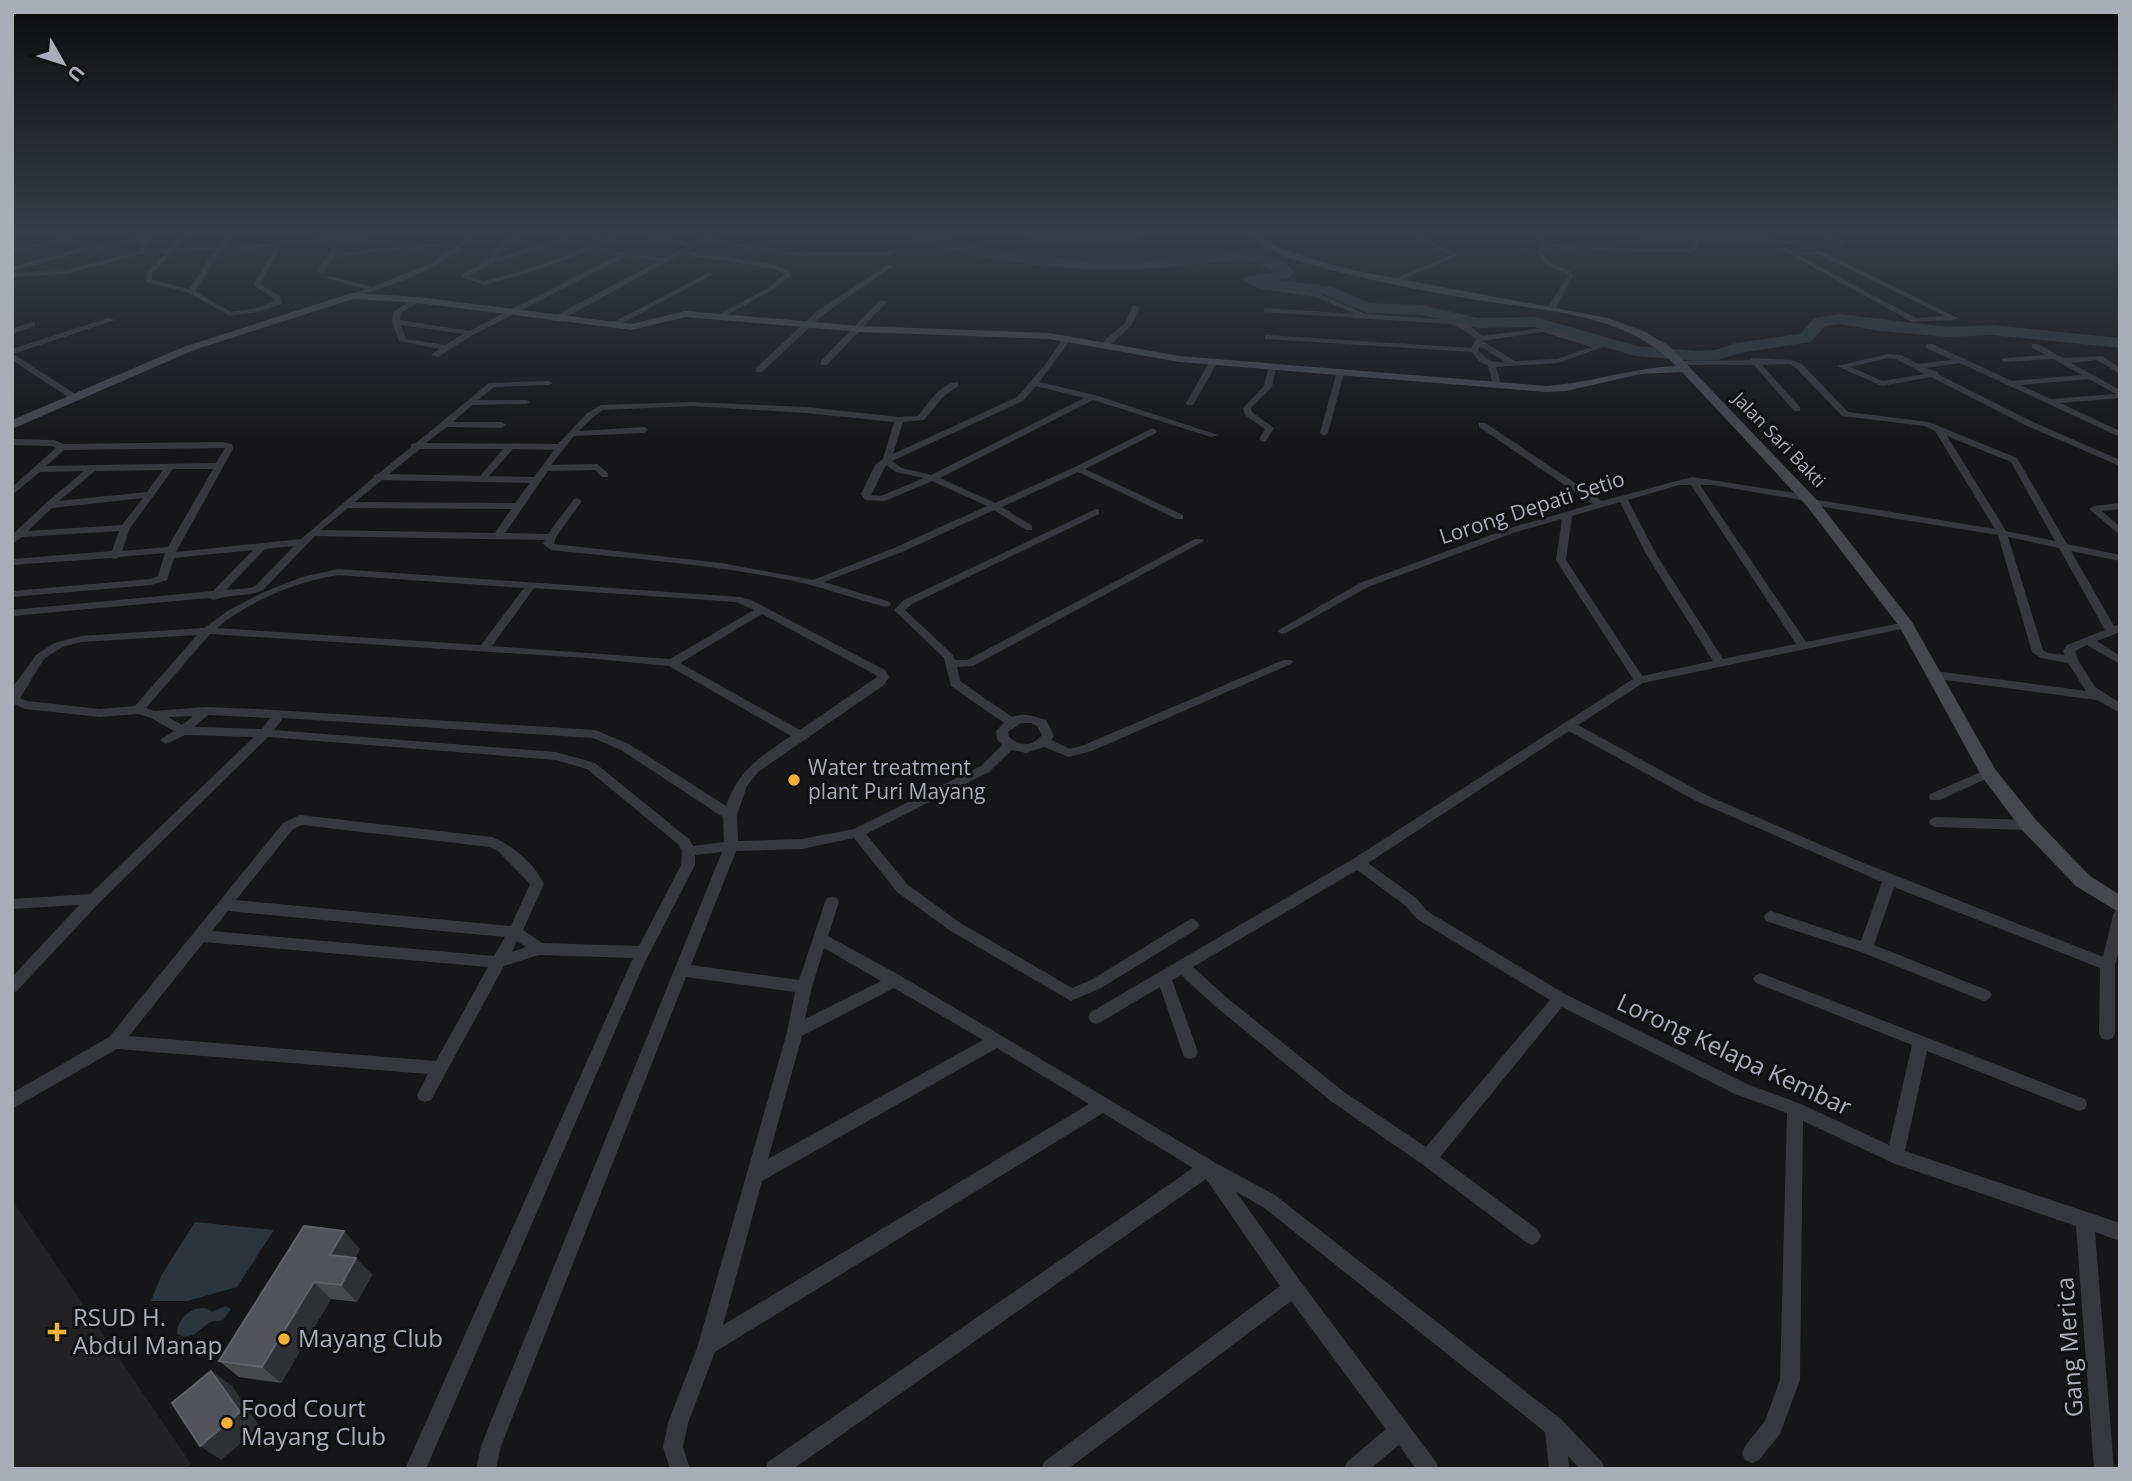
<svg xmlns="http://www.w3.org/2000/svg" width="2132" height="1481" font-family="'Open Sans',sans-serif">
  <rect width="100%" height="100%" fill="#161618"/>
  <path fill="#222225" d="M12,1200l179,264 -6,5h-173z"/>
  <g fill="#2c353c">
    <path d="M195,1222l79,8 -37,57 -50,14h-36l10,-25z"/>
    <path d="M225,1306l6,3 -8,11 -13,2 -17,13 -9,2 -7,-3c1,-16 13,-27 29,-26l6,4z"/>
  </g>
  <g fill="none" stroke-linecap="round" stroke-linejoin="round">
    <path fill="#2c353c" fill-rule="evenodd" d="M906,233c26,-2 52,9 78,15 47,9 97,15 145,14 46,0 132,-27 166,10l-7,6 -9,2 53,7 38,16 52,2 56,13 57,-1 102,29 59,5 19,-1 21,-7 64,-9 14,-16 25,-4 109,13 44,-2 128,13v10l-128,-13 -44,2 -68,-6 -41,-7 -14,2 -14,16 -71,11 -22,7 -22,1 -60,-5 -102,-29 -56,1 -56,-13 -55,-2 -44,-19 -61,-4 -19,-10 2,-3 30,-5 -21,-11 -13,-2c-100,15 -192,16 -291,-10 -13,-4 -34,-6 -44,-16z"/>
    <g fill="#37383d" fill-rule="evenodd">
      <path d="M84,233h9l-81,20v-4z"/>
      <path d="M186,233h6l-14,15 40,-2 13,-13h6l-11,13 47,-3 3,2 -3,2 -51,3 -27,41 36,21 26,-4 18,-7v-2l-22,-14 24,-40h4l-21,39 21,13 1,7 -24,8 -28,4 -41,-23 -43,-11 1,-9 19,-20 -25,1 -75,20 -54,3v-4l54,-3 73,-19 5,-10 -59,10 -73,20v-4l72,-20 65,-11 3,2 -7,12 25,-2zM215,250l-26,39 -37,-9v-6l22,-22z"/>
      <path d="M389,233h19l-3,2 -116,10 -3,-2 3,-2z"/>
      <path d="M470,233h6c-32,36 -77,50 -122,64l-6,-1 17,-7 -39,-11 3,-2 43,11 59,-24 28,-19z"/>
      <path d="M515,233h6l-25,25 68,-20 2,-5h6l-3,7 -79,24 -21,12 14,6 65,-19 50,-21 -9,-9h6l8,7 20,-7h7l-78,32 -67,20 -24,-8v-2l23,-12z"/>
      <path d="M637,233l55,10 18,-9 3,2 -2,2 85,14 94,-1 3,2 -3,2 -94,1 -91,-15 -18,10 90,14 12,7 1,4 -16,13 -54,30h-3v-4l53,-28 14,-13 -9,-5 -94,-15 -122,67h-6v-4l106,-56 -33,-5 -153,79 -35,22 -7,-2 8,-6 -40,-8 -7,-19 1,-10 22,-14 7,2 -21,13 -1,7 69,11 149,-76 -13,-3v-2l59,8 23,-12 -52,-10zM401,325l62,9 -18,11 -39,-6z"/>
      <path d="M1021,233l30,4 184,-4 -3,2 -181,6 -21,-2z"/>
      <path d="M1407,233h7l45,22 -63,27h-4v-2l59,-25z"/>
      <path d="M1526,233h7l16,8 1,2 88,6h52l2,-8 -102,-6 -3,-2 177,6 -9,-6h7l11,7 60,2 -16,-9h7l21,11 -3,2 -63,-2 11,7h31l137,67 -4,2 -42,2 -142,-79 -72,-2v6l-6,6h-54l-90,-6 -6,5 8,11 20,8 3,5 -18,33 -4,2 -4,-2 20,-33 -2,-3 -19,-8 -10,-13 8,-9zM1818,254l127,62 -29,2 -119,-63z"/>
      <path d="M2110,233l10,1v4z"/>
      <path d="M801,240h73l3,2 -3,2 -75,-1 -1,-1z"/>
      <path d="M447,242l2,1v2l-116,12 -10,16 -5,-1 14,-24 3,-2 3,2 -2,5z"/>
      <path d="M2118,253h2v4l-5,-2z"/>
      <path d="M888,265l5,1 -70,49 -61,57h-6v-4l61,-57z"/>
      <path d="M710,272l3,2 -1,1 -97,52 -7,-2z"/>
      <path d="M1272,287l48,7 45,20 86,6 19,6 12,10 61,-8 60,19 -45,16 -62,4 5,17 -4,2 -4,-2 -5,-18 -9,-5 -7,-9 -207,-13v-4h3l203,13 5,-9 -12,-9 -14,-6 -186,-12v-4h3l88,6 -39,-17 -46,-7v-2zM1543,332l48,15 -34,12 -42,2 -33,-20zM1480,346l25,16c-13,1 -18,-2 -27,-12z"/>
      <path d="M880,300l7,2 -60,63h-6v-4z"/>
      <path d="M1133,305l7,2 -9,19 -22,20h-6v-4l22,-19z"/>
      <path d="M108,318l7,2 -102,34 64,41v4h-6l-59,-39v-11z"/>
      <path d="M32,322h3v4l-23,8v-5z"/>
      <path d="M1064,337l7,2 -32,43 56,13 123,40 -7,2 -118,-37 -153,78 55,25 80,-36 78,-39 4,3 -1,2 -71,36 98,46v4h-6l-99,-47 -76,35 30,19v4h-6l-32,-20 -92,42 -78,30 66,20 1,2 -1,2 -4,1c-28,-7 -55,-17 -83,-24 -83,-18 -168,-24 -252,-33l-8,-6 2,-4 -230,-4 -52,54c-16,8 -34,3 -49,10l-5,-2 -197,18v-6l201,-19 40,-41 -79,8 -7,22 -16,5 -139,12v-6l138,-12 8,-3 7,-23 -46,4 -4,2 -4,-1 -99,7v-6l100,-8 7,-20 -97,6 -10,7v-9l34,-32 38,-32 -44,1 -28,23v-8l44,-39 -4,-2 -40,-1v-6l42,1 10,4 158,-2 10,2 1,5 -57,103 125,-13 72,-61 1,-3 4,-1 33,-27v-3l5,-1 73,-60 60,-2 4,2 -4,2 -55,2 -16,13h48l4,2 -4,2 -54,1 -19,17h49l4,3 -4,3 -55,-1 -21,16 132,1 29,-31 14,-8 91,-3 114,5 93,10 19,-1c10,-12 23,-34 40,-34v4l-14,10 -20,24 -21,2 -10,32 124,-57 28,-32zM1036,386l48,12 -153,77 -29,-7 -10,-7 131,-60zM692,406l114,7 88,9 -11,37 -8,6 -14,29 4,6 20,1 47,-20 55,25 -93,42 -81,32 -92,-17 -167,-19 2,-7 26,-36 -5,-3 -3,1 -26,35 -43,-1 43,-62 47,-1 7,7h6v-4l-11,-9 -46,1 23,-29 70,-3 4,-3 -4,-3 -65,4 14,-14 10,-7zM225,448l-9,15 -170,3 18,-16zM420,449h83l-23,27 -91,-2zM513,449l41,1 -20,27 -45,-1zM886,465l10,7 28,6 -43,18 -10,-1zM173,469h40l-45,78 -46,4 8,-23zM163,470l-16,22 -88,9 36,-30zM382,480l148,3 -15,20 -160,-1zM143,498l-21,27 -94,6 24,-23zM348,508l163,1 -16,24 -174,-3zM294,546l-39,40 -4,2 -25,2 39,-41z"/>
      <path d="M1926,344h6l80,37 70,-6 -29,-16 -48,3 -4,-2 4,-2 41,-3 -14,-7v-4h6l25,14 39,-2 18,12v6l-23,-14 -26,3 49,27v8l-60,5 60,28v6l-160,-74 -35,5 13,4 1,3 92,46 89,39v6l-95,-41 -94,-48 -49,9 -45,-20 51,-12 13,1 17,9 34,-4 -26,-12zM1888,358l8,1 29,15 -42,7 -33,-14zM2089,379l27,15 -65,5 -31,-14z"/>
      <path d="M1751,358l40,2 11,4 46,48 81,10 88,36 50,86 53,11v6l-49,-10 43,75 6,-1v7l-23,9 23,15v8l-33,-19 -12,6 3,9 17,27 25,16v10l-23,-13 -166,-22 -2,-3 2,-3 4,-1 151,20 -18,-28 -27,-5 -9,-6 -34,-117 -187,-30 -3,-1 -1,-3 -94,-16h-13l106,157 100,-20 5,3 -5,3 -263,55 -65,42 128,70 150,65 247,97 10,-42 2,-4 5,-2v38l-5,18v68l-2,5 -6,2 -6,-2 -2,-5 1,-65 -206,-81 -20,58 115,46 3,4 -3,4 -5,2 -5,-2 -118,-47 -95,-31 -2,-4 2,-4 5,-2 90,30 21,-59 -186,-81 -127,-70 -201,132 48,35 11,13 138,83 182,90 54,20 88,41 23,-100 -156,-62 -3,-4 3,-4 5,-2 5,2 319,124 2,5 -2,5 -6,2 -152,-60 -22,100 215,72v18l-25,-9 19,237h-20l-18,-243 -181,-62 -92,-43 -3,259 -20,54 -21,26 -7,3 -7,-3 -3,-7 3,-7 20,-25 15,-41 7,-267 -52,-19 -173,-87 -122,150 98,73 3,6 -3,6 -6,3 -6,-3 -104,-78 -90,-62 -116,-95 -35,-32 -9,5 26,72 -2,5 -6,2 -6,-2 -24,-70 -59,35 -5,2 -5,-2 -3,-5 3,-5 262,-153 280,-180 -77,-119 6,-41 -46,13 -148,55 -82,46 -4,1 -5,-3 83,-48 150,-55 83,-24 -114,-77v-4h6l117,78 90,-24 116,18 3,1 1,3 183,30 -60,-98 -11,-5 -82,-10 -46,-48 -6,-4 -28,1 38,42v4h-6l-40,-46h-76l-4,-2 4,-2 72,-1zM1947,436l64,26 44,79 -49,-10zM1679,485h12l105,159 -73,15 -67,-105 -28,-54zM1620,502l26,52 67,107 -71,15 -76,-116 6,-44zM2008,537l51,11 46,82 -38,15 -4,6 2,4 -17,-2 -5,-3zM1357,870l49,36 11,13 133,81 -124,147 -82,-55 -118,-95 -33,-30z"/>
      <path d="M1210,361l7,2 -24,42h-6l-1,-2z"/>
      <path d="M1269,366l7,2 -4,19 -21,21 1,4 22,16 -8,13 -3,1 -4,-3 6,-10 -20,-14 -2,-7 21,-22z"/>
      <path d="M1337,371l7,2 -16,60 -4,3 -4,-3z"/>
      <path d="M2120,503v6l-18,2 18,16v8l-31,-26 5,-3z"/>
      <path d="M1096,509l3,1v4l-187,90 -7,6 48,45 2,5h12l228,-121h8l1,2 -231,125 -16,1 3,14 52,36c12,-5 23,-1 34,3l8,16 -3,4 19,9 14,-4 199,-85h8l2,2 -2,2 -199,87 -23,6 -25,-10 -18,6 -14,-3 -23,22 -123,62 41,50 52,38 113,66 19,-8 96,-59 5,-2 5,2 2,4 -2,4 -96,59 -30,13 -122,-71 -52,-38 -43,-54 -52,11 -66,2 -45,114 108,15 26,-78 2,-4 5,-1 5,1 2,4 -11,34 73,40 313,186 61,33 287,225 40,42 3,7h-25l-12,-13 1,13h-20l-4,-37 -282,-225 -27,-15 64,89 136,181 3,7h-23l-17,-24 -29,24h-26l3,-7 39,-33 -95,-128 -223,168h-27l3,-7 236,-176 -74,-107 -413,290h-28l3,-7 425,-294 -90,-55 -388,239 -27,71 -5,24 7,22h-20l-7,-22 5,-24 30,-78 89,-313 8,-40 -109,-15 -185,469 -5,23h-20l5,-23 241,-594 -27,3v10l-51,99 -218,505h-21l228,-511 -94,-3 -35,11 -73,134 -6,2 -6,-2 -2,-5 11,-21 -311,-25 -105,60v-16l97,-56 174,-214 17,-8 192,22c18,6 45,29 52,47l-21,46 19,13 97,3 42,-81 1,-14 -3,-6 -92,-76 -31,-9 -288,-23 -169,166 -82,88 -5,2v-16l67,-72 -67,4v-10l78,-5 164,-157 -69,-2 -19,9 -6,-4 14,-9 -23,-13 -13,-4 -38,3 -75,-8 -13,-6 2,-18 22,-30 18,-12 27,-7 123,-8 25,-18 35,-18 38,-15 36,-8 402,28 11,3 134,70 4,7 -5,8 -126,87 -11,14 -10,29 1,26 64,-2 52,-10 127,-63 21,-21 -5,-6 -1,-8 8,-8 -53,-37 -7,-28 -50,-48 10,-10zM338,575l186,13 -43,57 -264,-17c33,-28 79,-46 121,-53zM534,588l202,14 18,8 -84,49 -178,-13zM762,614l114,61 1,2 -77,53 -120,-67zM210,634l376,24 83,8 122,70c-31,21 -52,33 -65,70l-97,-62 -34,-14 -338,-21 -52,-2 -51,4 -8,-3zM197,635l-62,71 -35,3 -73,-8 -7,-3 24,-39 18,-12 19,-5zM208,715l62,3 -8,11 -68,-2zM193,716l-11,9 -14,-8zM283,718l310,20 28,12 102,67 1,25 -31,4 -4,-7 -94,-76 -39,-11 -282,-22zM1021,723h10l6,3 5,9c-11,12 -21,12 -33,2l-1,-5zM302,825l188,22 8,4 32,33 -19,42 -275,-26 57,-71zM228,911l277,26 -11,19 -282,-25zM517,941l9,6 -14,5zM204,942l284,25 -52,94 -307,-25zM824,948l57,33 -76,38 7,-32zM894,988l89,52 -215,119 34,-123zM997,1048l92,56 -366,221 39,-144z"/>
      <path d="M1988,769l4,1 2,3 -2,3 -52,24h-10l-1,-3 1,-3z"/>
      <path d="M1936,817l93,3 5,2 2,3 -2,3 -5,2 -93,-3 -5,-2 -2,-3 2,-3z"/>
    </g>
    <path fill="#45474d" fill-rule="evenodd" d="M1248,233h9l18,13 37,13 45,12 251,47 35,13 25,14 148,154 96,123 83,147 41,51 54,56 30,19v18l-44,-27 -54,-56 -40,-53 -83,-151 -93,-121 -124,-133 -41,2 -75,17 -20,1 -366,-30 -131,-23 -189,-7 -175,-15 -53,13 -214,-27 -65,-4 -159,51 -182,79v-9l174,-74 166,-53 66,4 214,27 53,-13 175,15 189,7 131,23 366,30c44,-3 85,-18 130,-20 -50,-53 -132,-55 -199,-66 -48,-8 -96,-17 -142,-29 -31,-8 -65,-15 -87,-38z"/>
  </g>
  <path fill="#47494d" d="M304,1226l56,23 -5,9 17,17 -15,27 -26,-3 -50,84 -42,-6 -20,-16z"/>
  <g fill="#2f3033">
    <path d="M344,1231l16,18 -14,23 -16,-17z"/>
    <path d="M356,1258l16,17 -15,27 -16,-17z"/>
    <path d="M314,1282l17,17 -50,84 -19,-16z"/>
    <path d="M211,1371l21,15 28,41 -39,33 -21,-14z"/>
  </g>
  <g fill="#525359" stroke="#5f6168" stroke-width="2">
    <path d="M304,1226l40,5 -14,24 26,3 -15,27 -27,-3 -52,85 -43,-6z"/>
    <path d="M211,1371l29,41 -40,34 -28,-43z"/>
  </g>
  <linearGradient id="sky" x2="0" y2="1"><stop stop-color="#0c0c0d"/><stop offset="0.53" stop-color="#363c48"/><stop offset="1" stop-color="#363c48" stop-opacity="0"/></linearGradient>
  <rect width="2132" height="440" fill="url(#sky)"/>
  <g fill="#f2b134" stroke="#111113" stroke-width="2.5">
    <circle cx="794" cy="780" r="7"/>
    <path d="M53.5 1321.5h7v7h7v7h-7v7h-7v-7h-7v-7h7z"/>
    <circle cx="284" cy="1339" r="7"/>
    <circle cx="227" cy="1423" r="7"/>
  </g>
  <g text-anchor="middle" stroke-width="6" stroke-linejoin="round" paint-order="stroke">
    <g font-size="18" fill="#a8adb8" stroke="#111113">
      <text transform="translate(1779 440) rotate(46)" y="6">Jalan Sari Bakti</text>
    </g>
    <g font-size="21" fill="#a8adb8" stroke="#111113">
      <text transform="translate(1532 508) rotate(-18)" y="7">Lorong Depati Setio</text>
    </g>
    <g font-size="21" fill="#a8adb8" stroke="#111113" text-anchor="start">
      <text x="808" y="775">Water treatment<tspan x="808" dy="24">plant Puri Mayang</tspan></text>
    </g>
    <g font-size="24" fill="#a8adb8" stroke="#111113">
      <text transform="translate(1734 1055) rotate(25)" y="8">Lorong Kelapa Kembar</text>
      <text transform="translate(2070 1347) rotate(-94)" y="8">Gang Merica</text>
    </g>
    <g font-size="24" fill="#a8adb8" stroke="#111113" text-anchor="start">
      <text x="73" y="1326">RSUD H.<tspan x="73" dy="28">Abdul Manap</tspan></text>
      <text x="298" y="1347">Mayang Club</text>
      <text x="241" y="1417">Food Court<tspan x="241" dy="28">Mayang Club</tspan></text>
    </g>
  </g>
  <rect width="2132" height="1481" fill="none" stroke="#a8adb8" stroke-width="28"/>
  <g transform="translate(63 63) rotate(129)" stroke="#111113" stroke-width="5" paint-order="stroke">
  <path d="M0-5L12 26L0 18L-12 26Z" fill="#a8adb8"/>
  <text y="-10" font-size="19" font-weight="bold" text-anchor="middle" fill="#a8adb8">U</text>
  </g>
</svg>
